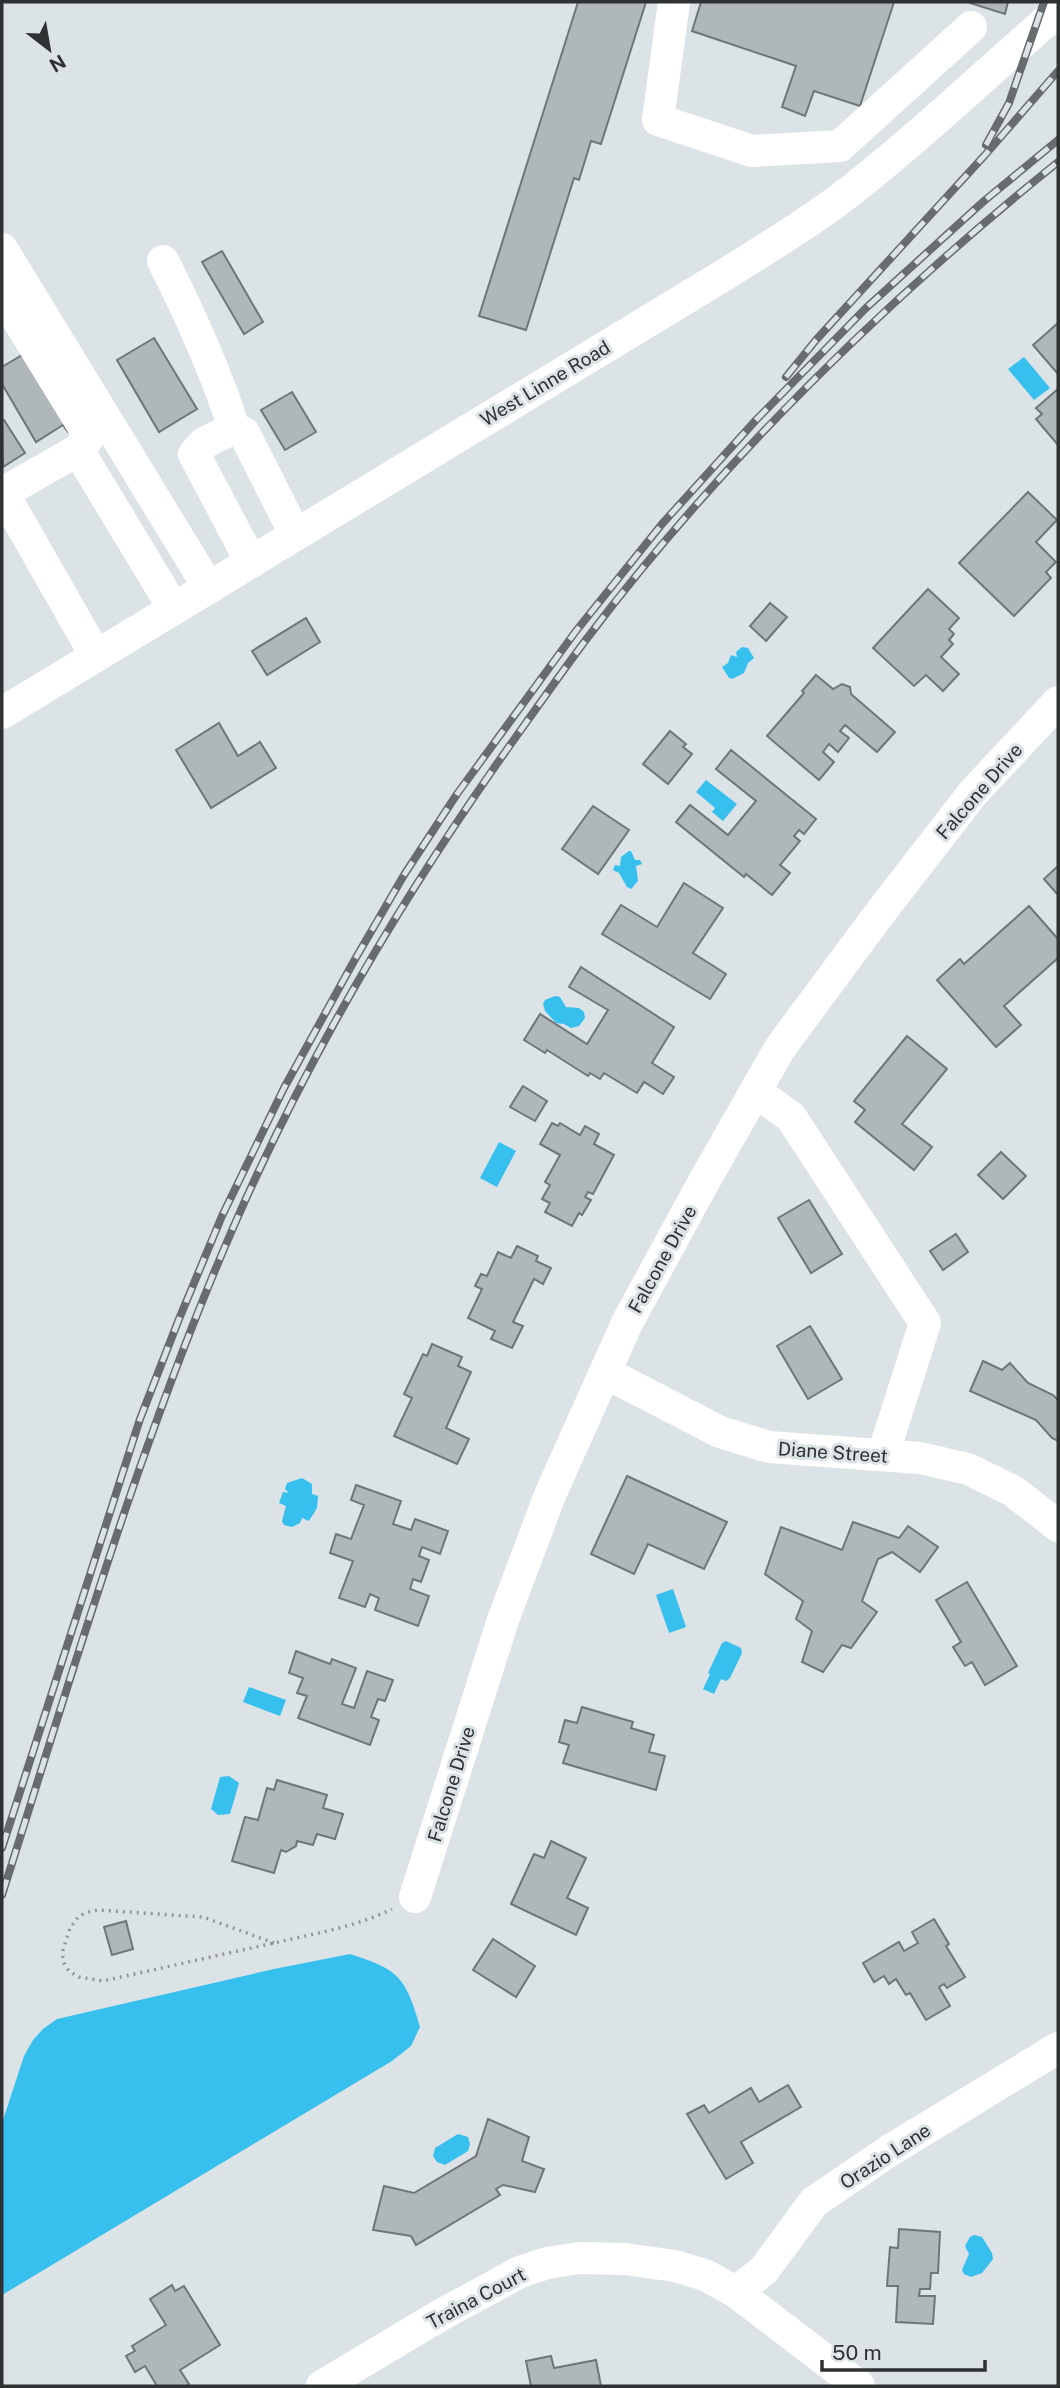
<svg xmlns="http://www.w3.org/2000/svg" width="1060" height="2388" font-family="'Public Sans',sans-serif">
  <rect width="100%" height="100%" fill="#dce3e7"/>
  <g fill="#37bfee">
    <path d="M1024,357l26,31 -16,12 -26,-31z"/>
    <path d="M742,647l6,1 6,10 -6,5 -4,10 -12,6 -3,-1 -7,-11 6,-4 3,-8 6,2 -1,-5z"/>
    <path d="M706,780l31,24 -14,17 -11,-9 3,-4 -19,-16z"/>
    <path d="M629,851h2l4,9h5l2,4 -6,2 2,15 -7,8 -4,-2 -8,-14 -6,-3 2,-5 5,1 1,-9z"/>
    <path d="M555,996l5,1 6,10 13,1 5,4 1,6 -6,8 -8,2 -7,-4 -8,-1 -11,-12 -2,-7 2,-4z"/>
    <path d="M499,1142l17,9 -19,36 -17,-9z"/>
    <path d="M302,1478l10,6v10l6,2 -1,12 -8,13 -7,-3 -2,5 -8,4 -8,-2 -2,-4 4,-15 -7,-3 4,-11 6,1 -4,-4 2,-6z"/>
    <path d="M673,1589l13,38 -17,6 -13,-38z"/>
    <path d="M726,1641l15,7 1,5 -12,25 -4,3 -5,-2 -7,15 -11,-5 7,-15 -2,-1 14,-30z"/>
    <path d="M249,1687l37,13 -6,16 -37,-14z"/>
    <path d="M229,1776l10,7 -9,31 -12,1 -7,-6 9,-32z"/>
    <path d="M350,1954c50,16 55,23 70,73l-9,19 -19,15 -390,234v-172l22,-67 9,-16 10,-11 14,-10 217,-50z"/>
    <path d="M458,2134l10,3 2,7 -2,7 -23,14 -8,-3 -4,-6 2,-8z"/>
    <path d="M974,2235l8,2 10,16 1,6 -11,14 -11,4 -7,-3 -2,-4 7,-16 -4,-8 5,-9z"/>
  </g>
  <g fill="#afb7ba" stroke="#6f7679" stroke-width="2">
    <path d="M578,2h68l-45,142 -10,-3 -12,39 -5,-2 -48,152 -47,-14z"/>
    <path d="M701,2h193l-34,104 -46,-15 -9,25 -23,-9 14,-41 -104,-35z"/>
    <path d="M967,2h41l-3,12z"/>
    <path d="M222,251l41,71 -19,12 -42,-72z"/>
    <path d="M1058,323v51l-25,-29z"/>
    <path d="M154,338l43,71 -38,23 -42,-72z"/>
    <path d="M32,349l46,77 -10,6 -5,-7 -27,17 -34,-58v-17z"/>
    <path d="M1058,389v56l-22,-26 6,-5 -6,-6z"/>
    <path d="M292,392l24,40 -31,18 -24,-40z"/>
    <path d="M4,420l21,33 -22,14 -1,-46z"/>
    <path d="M1028,492l29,28 -21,22 20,20 -10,10 5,6 -37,38 -55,-53z"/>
    <path d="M928,589l31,29 -10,11 5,5 -5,6 4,4 -12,13 18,17 -16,17 -17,-16 -12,11 -41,-38z"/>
    <path d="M770,603l17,14 -21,24 -16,-15z"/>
    <path d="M306,618l14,24 -53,33 -15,-24z"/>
    <path d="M816,675l17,14 9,-5 8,3 1,7 44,38 -18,20 -32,-27 -5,6 9,7 -11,14 -9,-8 -6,8 11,10 -15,18 -52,-44 37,-43 -2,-2z"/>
    <path d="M219,723l19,33 22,-14 16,26 -65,40 -35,-58z"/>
    <path d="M670,731l16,13 -3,3 9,7 -24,30 -25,-20z"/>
    <path d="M731,750l85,69 -12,15 -5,-4 -5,6 6,5 -20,24 10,8 -18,22 -26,-21 -2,3 -68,-55 14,-17 38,30 28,-34 -40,-32z"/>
    <path d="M593,806l36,24 -31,44 -36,-25z"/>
    <path d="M1058,866v29l-14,-16z"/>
    <path d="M684,883l39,25 -30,45 33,21 -16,25 -108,-65 19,-29 36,22z"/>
    <path d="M1029,906l29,33v19l-54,48 17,19 -25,22 -59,-67 23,-21 4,5z"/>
    <path d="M581,967l93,60 -22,36 22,14 -11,17 -19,-12 -7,11 -33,-20 -4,6 -10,-6 -2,3 -41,-26 -2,3 -21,-13 16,-26 47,30 21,-34 -39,-23z"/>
    <path d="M907,1036l40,33 -45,55 30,23 -18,23 -59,-48 10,-12 -11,-9z"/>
    <path d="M523,1086l24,15 -12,20 -25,-14z"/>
    <path d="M552,1123l6,3 2,-3 20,12 5,-9 14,8 -5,10 20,11 -21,39 -5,-2 -3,5 6,3 -9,15 -3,-2 -7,13 -27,-14 5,-9 -8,-4 8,-14 -5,-3 15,-27 -20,-11z"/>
    <path d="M1001,1152l25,24 -23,23 -25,-24z"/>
    <path d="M809,1200l33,54 -31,19 -33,-55z"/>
    <path d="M956,1234l12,18 -25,18 -13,-19z"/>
    <path d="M517,1246l21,10 -2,5 15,7 -8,16 -9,-5 -21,43 10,4 -11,22 -21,-9 4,-8 -27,-13 14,-29 -7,-3 6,-12 6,2 11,-24 13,6z"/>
    <path d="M810,1326l32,53 -34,20 -31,-53z"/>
    <path d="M432,1344l30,13 -4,9 13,6 -25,56 23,11 -12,25 -63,-28 18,-38 -8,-4 19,-40 4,2z"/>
    <path d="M983,1361l19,9 8,-7 18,20 25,12 5,5v41l-6,-3 -16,-18 -66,-29z"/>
    <path d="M627,1476l100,46 -23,47 -56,-25 -14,30 -43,-20z"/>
    <path d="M356,1485l45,16 -8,23 18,6 4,-11 33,12 -8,23 -18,-7 -3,9 10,4 -8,22 -8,-3 -3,10 19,7 -11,30 -43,-16 4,-12 -9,-4 -5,13 -26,-9 14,-37 -23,-8 6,-19 15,5 13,-34 -13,-5z"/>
    <path d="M853,1522l46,16 9,-12 30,21 -18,25 -28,-20 -14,7 -16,42 15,11 -26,36 -9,-3 -19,27 -21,-10 10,-31 -16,-12 7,-18 -38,-27 16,-47 61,23z"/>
    <path d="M967,1582l50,84 -32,19 -13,-23 -7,4 -12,-19 8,-5 -25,-42z"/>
    <path d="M296,1651l34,13 2,-5 24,9 -14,36 12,4 13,-37 26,9 -8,21 -7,-2 -7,18 8,3 -9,25 -72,-27 9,-22 -10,-3 6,-15 -14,-5z"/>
    <path d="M582,1707l51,15 -2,6 23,7 -5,17 16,4 -9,34 -93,-27 6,-18 -10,-3 6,-22 12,3z"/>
    <path d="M277,1780l50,15 -4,13 20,6 -8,25 -18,-5 -4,11 -16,-4 -1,5 -10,6 -5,-2 -7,23 -42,-12 13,-44 13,3 9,-32 7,2z"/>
    <path d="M551,1841l35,17 -19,40 21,10 -12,27 -65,-31 23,-50 10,4z"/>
    <path d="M934,1919l15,25 -3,2 19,31 -18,11 -3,-4 -5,3 11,19 -24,14 -16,-27 -4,2 -10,-16 -7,5 -5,-8 -10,6 -11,-19 36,-21 5,9 14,-8 -6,-11z"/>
    <path d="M126,1921l7,28 -21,6 -8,-28z"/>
    <path d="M493,1939l42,27 -19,31 -43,-27z"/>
    <path d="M788,2085l13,22 -60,35 12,21 -27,16 -39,-65 17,-9 5,8 42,-25 8,14z"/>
    <path d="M488,2119l41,18 -7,24 22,8 -9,23 -32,-7 -7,4 4,6 -84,50 -5,-9 -38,-6 11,-44 30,7 62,-37z"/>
    <path d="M899,2229l41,3 -2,41h-7l-1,16h-10l-1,7h16l-2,28 -37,-2 2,-36h-11l3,-39 8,1z"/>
    <path d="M172,2285l3,6 9,-5 36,59 -40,25 9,14 -3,2h-29l-12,-20 -10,6 -9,-16 9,-5 -3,-5 34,-21 -16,-26z"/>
    <path d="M551,2356l3,12 42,-8 5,26h-70l-5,-25z"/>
  </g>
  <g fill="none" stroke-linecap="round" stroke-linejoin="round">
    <path stroke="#919699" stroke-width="3.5" stroke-dasharray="2 5" stroke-linecap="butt" d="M274,1943l-71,-26 -105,-7 -10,2 -9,4 -9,12 -8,25 2,10 5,8 10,6 24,4 171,-38c38,-9 82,-16 118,-34"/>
    <g stroke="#fff" stroke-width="32">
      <path d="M674,2l-16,118 94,31 88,-5 131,-119"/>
      <path d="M2,249l207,339"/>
      <path d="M163,261c28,55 52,109 71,167"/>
      <path d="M2,294l84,137 1,9 -9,10"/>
      <path d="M251,562l-57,-108 10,-11 30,-15 10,5 51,101"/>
      <path d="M96,656l-93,-163 75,-43 96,159"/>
      <path d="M2,713l704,-427c44,-27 89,-54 130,-84 78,-59 149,-128 222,-191"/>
      <path d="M756,1092l35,25 134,206 -42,132"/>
      <path d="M606,1373l114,59 49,15 151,11 48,11 45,22 45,35"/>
      <path d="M415,1897l88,-277 47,-125 77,-172 75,-138 78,-137 97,-131 96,-124 85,-91"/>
      <path d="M736,2292l28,-22 50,-68 75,-51 169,-103"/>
      <path d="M322,2386l117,-70 81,-44 27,-9 32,-5 46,1 50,7 30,9 31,17 123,94"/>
    </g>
    <defs>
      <g id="rail">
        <path d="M986,145l23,-42 35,-101"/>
        <path d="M786,377l30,-37 169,-185 73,-84"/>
        <path d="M2,1848l138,-429 39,-100 43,-103 62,-128 70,-127 50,-86 53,-81 119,-163 86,-107 94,-104 110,-112 118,-107 74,-61"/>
        <path d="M2,1895c71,-224 137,-451 231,-667 76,-175 174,-339 285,-494 22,-31 44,-62 67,-93 135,-179 298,-338 473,-479"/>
      </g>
    </defs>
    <use href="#rail" stroke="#676c6e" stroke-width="8"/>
    <use href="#rail" stroke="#dce3e7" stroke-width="5" stroke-dasharray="16" stroke-linecap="butt"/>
  </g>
  <g text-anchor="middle" stroke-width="6" stroke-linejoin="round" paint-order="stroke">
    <g font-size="19" fill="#2f3233" stroke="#dce3e7">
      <text transform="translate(545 383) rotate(-31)" y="7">West Linne Road</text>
      <text transform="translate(979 791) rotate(-49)" y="7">Falcone Drive</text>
      <text transform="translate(662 1259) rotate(-61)" y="7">Falcone Drive</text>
      <text transform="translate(833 1452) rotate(4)" y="7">Diane Street</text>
      <text transform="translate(451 1784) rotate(-73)" y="7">Falcone Drive</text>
      <text transform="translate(885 2156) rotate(-33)" y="7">Orazio Lane</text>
      <text transform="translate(476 2298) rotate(-28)" y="7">Traina Court</text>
    </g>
  </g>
  <rect width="1060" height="2388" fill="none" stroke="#2f3233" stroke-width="7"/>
  <g transform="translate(49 49) rotate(149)" stroke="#dce3e7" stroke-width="5" paint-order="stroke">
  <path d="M0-5L12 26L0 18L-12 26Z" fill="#2f3233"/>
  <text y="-10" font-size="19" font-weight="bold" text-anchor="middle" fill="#2f3233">N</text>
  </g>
  <path d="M822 2360v10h163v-10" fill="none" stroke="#2f3233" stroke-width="3.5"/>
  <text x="832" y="2360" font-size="21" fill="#2f3233" stroke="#dce3e7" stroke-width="5" paint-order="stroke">50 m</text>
</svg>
